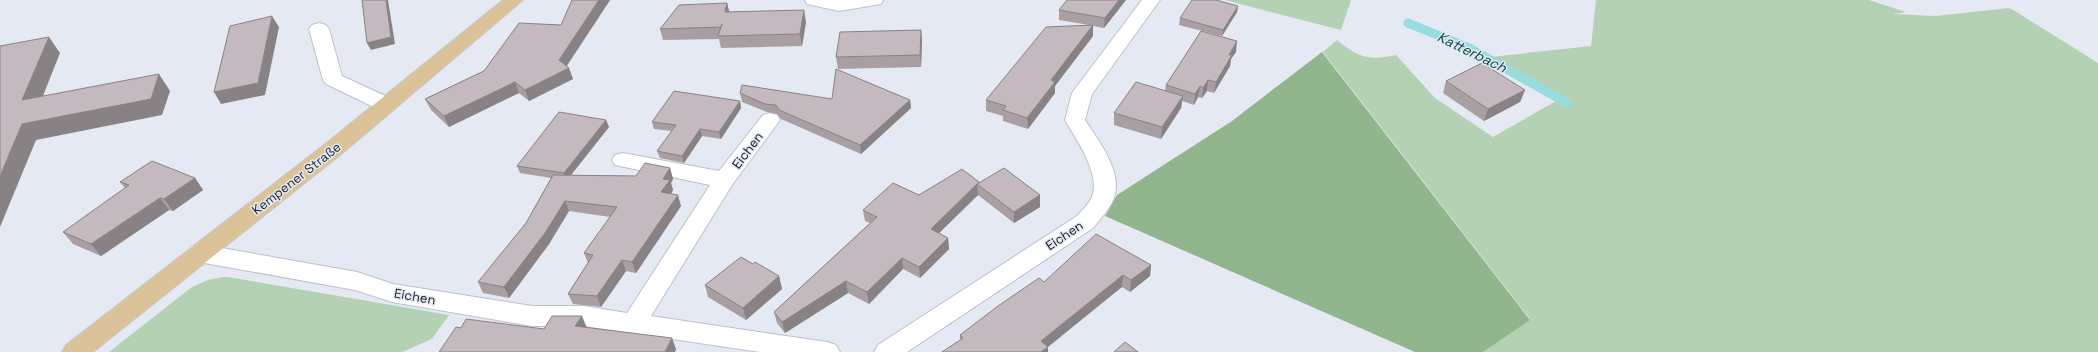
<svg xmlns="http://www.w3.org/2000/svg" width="2098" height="352" font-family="'Space Grotesk',sans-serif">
  <rect width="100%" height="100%" fill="#e4e9f3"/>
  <g fill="#b5d1b3">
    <path d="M1225,0h126l-10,30z"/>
    <path d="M1596,0h273l37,12 -12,2 41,2 75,-8 88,55v289h-615l47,-33 -207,-267 14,-12c22,18 32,21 59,15l39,43 58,39 70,-40 -72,-40 100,-11z"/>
    <path d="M223,277h5l221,38 -17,24 -30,13h-293l83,-65 16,-7z"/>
  </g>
  <path fill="#91b68e" d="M1322,52l208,268 -47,32h-68l-310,-136 12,-21 115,-74z"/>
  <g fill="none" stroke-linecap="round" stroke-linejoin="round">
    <path stroke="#97dddf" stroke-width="9" d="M1408,23l61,25 98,55"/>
    <defs>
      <g id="minor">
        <path d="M805,0h78l-2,4 -42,7 -32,-7z"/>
        <path d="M1142,0h18l-68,94 -7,26c13,20 36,49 30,74 -3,13 -14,24 -22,34l-186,124h-33l4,-7 199,-129c5,-6 12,-12 15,-19 9,-23 -16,-58 -27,-77l7,-27z"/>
        <path d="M319,23l7,2 3,4 13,47 52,24 3,5 -3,5 -7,2 -7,-2 -54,-26 -3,-4 -14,-51 3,-4z"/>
        <path d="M770,113l7,2 3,5 -48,65 -81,131 176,26 9,3 4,7h-80l-176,-26h-52l-140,-24 -37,-12 -156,-28 -8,-3 -4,-6 4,-6 8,-3 158,28 36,12 139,22h52l43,7 83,-128 -95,-20 -3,-5 3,-5 8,-2 96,18 44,-56z"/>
      </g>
      <path id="major" d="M503,0h20l-178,151 -252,201h-31l4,-7 263,-204z"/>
    </defs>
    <use href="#minor" stroke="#bbc0c9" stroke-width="2"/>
    <use href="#major" stroke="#c9c9ca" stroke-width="2"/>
    <use href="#minor" fill="#fff" fill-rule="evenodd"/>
    <use href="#major" fill="#dbc298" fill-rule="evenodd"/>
  </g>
  <g fill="#a99fa3">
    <path d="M572,0h38l-43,66 6,13 -44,22 -10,-8 -70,34 -18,-17 -6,-11 59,-28 77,-46z"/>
    <path d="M1067,0h59l-22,28 -11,-2v10l-38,50v7l-27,36 -25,-8v-5l-17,-5v-11l103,-75 -30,-5v-10z"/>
    <path d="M727,3l2,9 77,10 -4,24 -81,2 -2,-9 -56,1 -3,-11z"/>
    <path d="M1238,6l-1,6 -15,24 -43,-11 1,-7z"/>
    <path d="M921,30l1,11 -1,26 -83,2 -2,-12z"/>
    <path d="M1236,52l-5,7 -1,7 -16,27 -7,-2 -5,7 -4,-1 -4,8 -12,-4 -1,7 -20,31 -47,-14v-12l51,-23 1,-5z"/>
    <path d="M1446,81l79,9 -5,12 -36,19 -41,-28z"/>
    <path d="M740,93l92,6 78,1 1,8 -50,46 -80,-35 -4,-5 -10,-2 -25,-10z"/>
    <path d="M740,101l1,7 -20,31 -19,-3 -18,27 -24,-5 -3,-7 15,-20 -18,-2 -2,-7z"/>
    <path d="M606,120l3,7 -38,48 65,1 34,-8 3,11 -2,4 2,7 -2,4 10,12 -45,67 -10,-2 -25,36 -28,-3 -5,-10 20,-31 -4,-10 26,-36 -41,-6 -20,33 -40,54 -26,-5 -5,-11 48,-59 25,-45 -31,-5 -3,-7z"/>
    <path d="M195,178l8,12 -30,21 -4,-1 -68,46 -28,-12 -10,-12 62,-44 -5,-6z"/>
    <path d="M979,183l61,12v12l-26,16 -36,-28 -39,38 9,5 1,11 -29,29 -17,-9 -34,35 -21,-11 -63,40 -8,-10 -3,-11 96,-89 -5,-2 -2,-11 56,-15z"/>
    <path d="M753,264l26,12 3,13 -36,31 -38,-23 -3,-12z"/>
    <path d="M1151,265l-1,11 -20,16 -8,-5 -162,53v-5l84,-53z"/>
  </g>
  <g fill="#898285">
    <path d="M386,0h2l7,44 -24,6 -4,-7z"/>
    <path d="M599,0h11l-47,71 6,-3 4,11 -44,22 -4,-11 34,-30z"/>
    <path d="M1119,0h7l-22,28 1,-10z"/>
    <path d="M727,3l3,12 -5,-3z"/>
    <path d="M1238,6l-1,6 -15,24 1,-6z"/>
    <path d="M804,10l2,12 -4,24 -2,-12z"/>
    <path d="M272,16l7,11 -14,68 -44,9 -7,-12z"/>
    <path d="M1093,25v11l-38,50v7l-27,36 -1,-11 24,-38z"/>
    <path d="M921,30l1,11 -1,26 -1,-12z"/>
    <path d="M49,37l11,16 -25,63 -13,-16z"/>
    <path d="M1237,41l-1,11 -5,7 -1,7 -16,27 2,-11 13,-27z"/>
    <path d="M159,74l11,17 -8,24 -126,25 -36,87v-51l22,-52z"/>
    <path d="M1208,80l-1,11 -5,7 1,-10z"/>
    <path d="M515,82l4,11 -70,34 -5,-11z"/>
    <path d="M1200,86l-2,11 -4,8 1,-11z"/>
    <path d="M1525,90l-5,12 -36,19 4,-12z"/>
    <path d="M1183,96l-2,12 -20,31 1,-12z"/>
    <path d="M910,100l1,8 -50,46 -1,-9z"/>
    <path d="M740,101l1,7 -20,31 -2,-7z"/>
    <path d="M606,120l3,7 -42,53 -3,-7z"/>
    <path d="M700,129l2,7 -18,27 -2,-7z"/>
    <path d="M670,168l3,11 -2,4 2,7 -8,13 -4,-11 2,-13z"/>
    <path d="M195,178l8,12 -30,21 -9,-12z"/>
    <path d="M979,182v3l-2,-1 1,11 -46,45 -1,-11z"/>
    <path d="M678,195l3,11 -45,67 -4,-11z"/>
    <path d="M1040,195v12l-26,16v-11z"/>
    <path d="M160,198l9,12 -68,46 -10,-12z"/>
    <path d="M565,201l4,10 -20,33 -40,54 -5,-11z"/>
    <path d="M948,238l1,11 -29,29 -1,-11z"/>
    <path d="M902,258l1,11 -34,35 -2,-12z"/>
    <path d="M622,260l4,11 -25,36 -4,-11z"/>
    <path d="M1151,265l-1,11 -20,16 1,-12z"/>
    <path d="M1123,275l-1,12 -74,60v5h-7v-11z"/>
    <path d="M779,276l3,13 -36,31 -3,-12z"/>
    <path d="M846,281l2,12 -63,40 -3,-11z"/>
    <path d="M582,316l5,12 -12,-2z"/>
    <path d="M672,338l4,11 -1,3h-10z"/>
  </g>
  <g fill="#c4b9be" stroke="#898285">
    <path d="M362,0h24l5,37 -24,6z"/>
    <path d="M572,0h27l-40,60 10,8 -44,22 -10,-8 -71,34 -19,-17 59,-28 35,-48 42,2z"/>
    <path d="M1067,0h52l-14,18 -46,-8z"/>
    <path d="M1192,0h24l22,6 -15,24 -43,-12z"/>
    <path d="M727,3l-2,9 79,-2 -4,24 -82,2 4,-12 -1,3 -61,2 19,-24z"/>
    <path d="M272,16l-14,67 -44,9 16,-66z"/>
    <path d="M1093,25l-42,55 4,2 -28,36 -24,-8 3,-4 -20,-6 60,-73z"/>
    <path d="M921,30l-1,25 -84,2 4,-25z"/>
    <path d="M1201,31l36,10 -8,14h3l-16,27 -8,-2 -5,8 -3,-2 -5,8 -29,-9z"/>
    <path d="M49,37l-27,63 137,-26 -8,25 -129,25 -22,52v-130z"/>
    <path d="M1482,63l43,27 -37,19 -42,-28z"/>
    <path d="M836,69l74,31 -50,45 -81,-35 -3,-5 -11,-1 -25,-11 2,-8 90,14z"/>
    <path d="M1136,82l47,14 -21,31 -48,-14z"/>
    <path d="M674,91l66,10 -21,31 -19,-3 -18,27 -25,-5 19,-26 -24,-3z"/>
    <path d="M559,112l47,8 -42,53 -47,-7z"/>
    <path d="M152,161l43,17 -31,21 -4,-1 -69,46 -28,-12 66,-47 -9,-3z"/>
    <path d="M645,163l25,5 -7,11 7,1 -9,12 17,3 -46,67 -10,-2 -25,36 -29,-2 25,-39 -9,-2 33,-46 -52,-6 -20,32 -41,54 -26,-5 48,-59 27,-48 83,1z"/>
    <path d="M1004,168l36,27 -26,17 -37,-28z"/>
    <path d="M962,169l17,13 -48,47 17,9 -29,29 -17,-9 -35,34 -21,-11 -64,41 -8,-10 103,-95 -14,-7 30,-27 26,12z"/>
    <path d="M1096,234l55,31 -20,15 -8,-5 -82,66 7,6 -7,5h-99l21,-14 -3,-3 38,-29 41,-28 5,4z"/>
    <path d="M741,257l12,7 2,-2 24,14 -36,32 -38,-23z"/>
    <path d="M552,316h30l-7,10 97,12 -7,14h-226l17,-25 5,1 5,-9 78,10z"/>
    <path d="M1125,342l13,10h-24z"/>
  </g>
  <g text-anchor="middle" stroke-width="3" stroke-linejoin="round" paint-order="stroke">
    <g font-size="13" fill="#1c1e21" stroke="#e4e9f3">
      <text transform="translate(747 150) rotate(-53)" y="5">Eichen</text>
      <text transform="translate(296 178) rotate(-38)" y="5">Kempener Straße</text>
      <text transform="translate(1064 235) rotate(-34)" y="5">Eichen</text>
      <text transform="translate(415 296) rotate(10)" y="5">Eichen</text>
    </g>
    <g font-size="14" font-style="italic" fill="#034649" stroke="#e4e9f3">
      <text transform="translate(1472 52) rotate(26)" y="5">Katterbach</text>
    </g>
  </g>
</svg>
